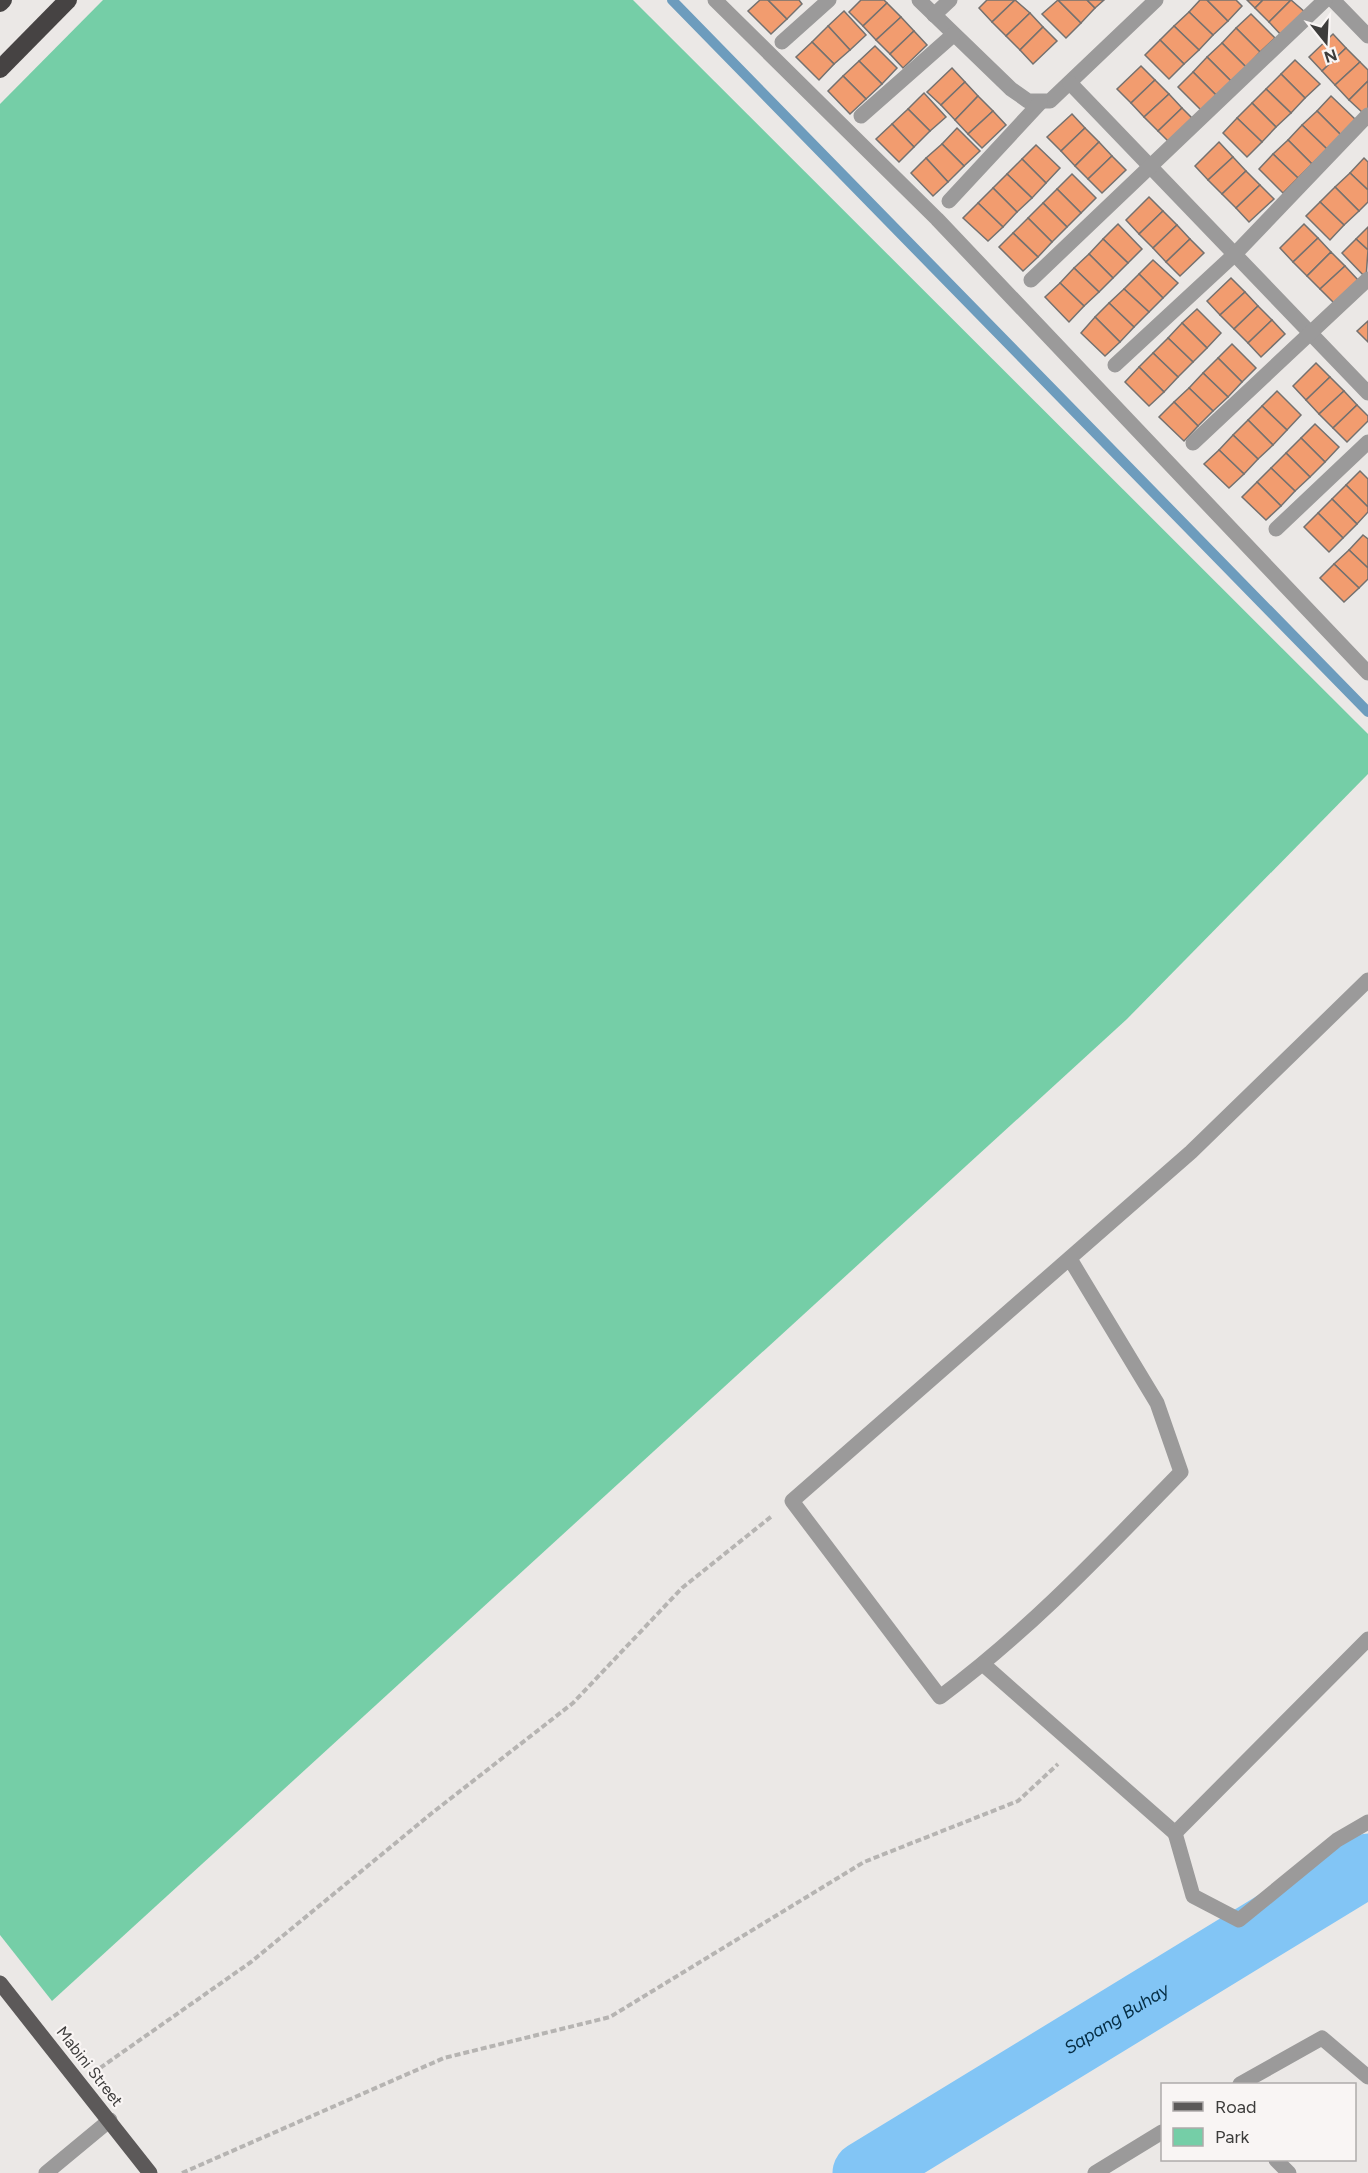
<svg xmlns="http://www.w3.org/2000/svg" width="1368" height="2173" font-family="Figtree,sans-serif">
  <rect width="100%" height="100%" fill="#ebe8e6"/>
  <path fill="#75cea7" d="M103,0h530l735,734v40l-241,245 -1075,982 -52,-66v-1831z"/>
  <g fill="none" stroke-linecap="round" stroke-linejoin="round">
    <path stroke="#6d9cbd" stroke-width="10" d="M672,0l696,712"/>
    <path stroke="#82c5f5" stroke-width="63" id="s1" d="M864,2173l504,-308"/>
  </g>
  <g fill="#f29c6f" stroke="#74716f" stroke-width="1.5">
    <path d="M760,0h8l19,19 -16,15 -23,-23z"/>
    <path d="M768,0h31l3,4 -15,15z"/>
    <path d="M861,0h23l3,3 -24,23 -14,-14z"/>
    <path d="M987,0h28l-23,22 -13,-14z"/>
    <path d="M1015,0l15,13 -24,23 -14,-14z"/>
    <path d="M1058,0l23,23 -15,15 -24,-24z"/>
    <path d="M1058,0h29l8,8 -14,15z"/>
    <path d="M1087,0h17l-9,8z"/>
    <path d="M1200,0h7l21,21 -15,14 -24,-23z"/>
    <path d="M1207,0h29l6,6 -14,15z"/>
    <path d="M1247,0h16l-8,8z"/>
    <path d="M1263,0h28l-22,22 -14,-14z"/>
    <path d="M1291,0l15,13 -24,23 -13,-14z"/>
    <path d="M887,3l14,14 -25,23 -13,-14z"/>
    <path d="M844,11l22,24 -16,15 -22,-24z"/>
    <path d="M1189,12l24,23 -14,15 -25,-24z"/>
    <path d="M1030,13l13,14 -23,23 -14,-14z"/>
    <path d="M1251,14l24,24 -15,14 -24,-24z"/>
    <path d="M901,17l13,14 -24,23 -14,-14z"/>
    <path d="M828,26l22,24 -16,14 -22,-22z"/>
    <path d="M1174,26l25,24 -15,14 -24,-24z"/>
    <path d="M1043,27l14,14 -24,23 -13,-14z"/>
    <path d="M1236,28l24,24 -14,15 -24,-24z"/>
    <path d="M914,31l13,14 -24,23 -13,-14z"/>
    <path d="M1333,34l13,14 -24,23 -13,-14z"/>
    <path d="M1160,40l24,24 -15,15 -24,-24z"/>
    <path d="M812,42l22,22 -15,16 -23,-23z"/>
    <path d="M1222,43l24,24 -14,15 -25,-25z"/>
    <path d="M875,46l22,22 -15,16 -23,-23z"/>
    <path d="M1346,48l14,14 -25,23 -13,-14z"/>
    <path d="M1207,57l25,25 -15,14 -24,-24z"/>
    <path d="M1295,60l25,24 -15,14 -24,-24z"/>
    <path d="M859,61l23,23 -16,15 -23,-23z"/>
    <path d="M1360,62l8,8v11l-19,19 -14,-15z"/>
    <path d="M1141,66l14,14 -24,23 -14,-14z"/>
    <path d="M952,68l13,14 -24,23 -14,-13z"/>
    <path d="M1193,72l24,24 -15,15 -24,-24z"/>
    <path d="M1281,74l24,24 -14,15 -25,-24z"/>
    <path d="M843,76l23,23 -16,15 -22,-23z"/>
    <path d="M1155,80l14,14 -25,23 -13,-14z"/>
    <path d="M1368,81v27l-5,5 -14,-13z"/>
    <path d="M965,82l13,14 -23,24 -14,-15z"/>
    <path d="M1266,89l25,24 -15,14 -24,-24z"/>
    <path d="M924,93l22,24 -16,14 -22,-22z"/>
    <path d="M1169,94l13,14 -24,23 -14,-14z"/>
    <path d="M978,96l15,15 -25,23 -13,-14z"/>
    <path d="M1331,96l25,24 -15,15 -24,-24z"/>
    <path d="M1252,103l24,24 -14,15 -25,-24z"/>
    <path d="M1182,108l14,14 -24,23 -14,-14z"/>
    <path d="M908,109l22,22 -16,16 -22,-23z"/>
    <path d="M993,111l13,14 -24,23 -14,-14z"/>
    <path d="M1317,111l24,24 -14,14 -25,-24z"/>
    <path d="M1072,114l13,14 -24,23 -14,-14z"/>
    <path d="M1237,118l25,24 -15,15 -24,-24z"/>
    <path d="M892,124l22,23 -15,15 -23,-23z"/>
    <path d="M1302,125l25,24 -15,15 -24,-24z"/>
    <path d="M957,128l23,23 -16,15 -22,-22z"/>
    <path d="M1085,128l14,14 -24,24 -14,-15z"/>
    <path d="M1288,140l24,24 -14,14 -25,-24z"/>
    <path d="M1099,142l13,14 -24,23 -13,-13z"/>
    <path d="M1219,142l14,15 -25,23 -13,-14z"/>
    <path d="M942,144l22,22 -16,16 -22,-24z"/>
    <path d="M1036,145l24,23 -14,15 -24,-24z"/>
    <path d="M1273,154l25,24 -15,15 -24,-24z"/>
    <path d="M1112,156l14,14 -24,23 -14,-14z"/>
    <path d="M1233,157l13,14 -24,23 -14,-14z"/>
    <path d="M926,158l22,24 -15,14 -22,-23z"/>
    <path d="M1364,158l4,4v28l-18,-17z"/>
    <path d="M1022,159l24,24 -14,15 -25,-24z"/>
    <path d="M1246,171l14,14 -24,23 -14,-14z"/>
    <path d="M1350,173l18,17v12l-9,9 -24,-24z"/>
    <path d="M1007,174l25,24 -15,14 -24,-24z"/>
    <path d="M1072,174l24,24 -15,15 -24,-24z"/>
    <path d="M1260,185l14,14 -25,23 -13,-14z"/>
    <path d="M1335,187l24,24 -15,14 -24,-23z"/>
    <path d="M993,188l24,24 -14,15 -25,-24z"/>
    <path d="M1057,189l24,24 -14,14 -24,-24z"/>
    <path d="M1149,197l14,14 -24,23 -13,-14z"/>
    <path d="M1320,202l24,23 -14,15 -24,-24z"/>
    <path d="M978,203l25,24 -15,14 -25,-23z"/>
    <path d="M1043,203l24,24 -15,15 -24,-24z"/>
    <path d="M1163,211l14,14 -24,23 -14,-14z"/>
    <path d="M1028,218l24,24 -14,15 -25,-24z"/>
    <path d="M1118,224l24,25 -14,14 -25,-24z"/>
    <path d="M1304,224l14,14 -25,24 -13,-14z"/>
    <path d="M1177,225l13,14 -24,23 -13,-14z"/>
    <path d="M1368,227v23l-12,-11z"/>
    <path d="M1013,233l25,24 -15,14 -24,-24z"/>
    <path d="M1318,238l13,14 -24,24 -14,-14z"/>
    <path d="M1103,239l25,24 -15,15 -24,-24z"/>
    <path d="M1190,239l14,14 -24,23 -14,-14z"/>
    <path d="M1356,239l12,11 -2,28 -24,-25z"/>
    <path d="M1331,252l14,14 -25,23 -13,-13z"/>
    <path d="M1089,254l24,24 -14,14 -25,-24z"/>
    <path d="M1153,260l25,23 -15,15 -24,-24z"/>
    <path d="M1345,266l13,14 -24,23 -14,-14z"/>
    <path d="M1074,268l25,24 -15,14 -24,-23z"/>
    <path d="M1139,274l24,24 -14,14 -25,-23z"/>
    <path d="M1231,278l14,14 -25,23 -13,-14z"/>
    <path d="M1060,283l24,23 -15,16 -24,-25z"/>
    <path d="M1124,289l25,23 -15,15 -25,-24z"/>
    <path d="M1245,292l13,14 -24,23 -14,-14z"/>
    <path d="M1109,303l25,24 -14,15 -25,-25z"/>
    <path d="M1258,306l14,14 -24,23 -14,-14z"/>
    <path d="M1197,309l24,24 -14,15 -25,-25z"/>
    <path d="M1095,317l25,25 -15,14 -24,-23z"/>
    <path d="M1272,320l13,14 -24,23 -13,-14z"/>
    <path d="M1368,321v21l-11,-11z"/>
    <path d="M1182,323l25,25 -14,14 -25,-24z"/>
    <path d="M1168,338l25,24 -15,15 -25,-24z"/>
    <path d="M1232,344l24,24 -14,14 -24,-24z"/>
    <path d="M1153,353l25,24 -14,15 -25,-25z"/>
    <path d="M1218,358l24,24 -14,15 -25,-24z"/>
    <path d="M1316,363l14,14 -24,23 -13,-14z"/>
    <path d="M1139,367l25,25 -15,14 -24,-24z"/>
    <path d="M1203,373l25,24 -15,14 -24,-23z"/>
    <path d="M1330,377l14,14 -25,23 -13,-14z"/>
    <path d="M1189,388l24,23 -15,15 -24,-24z"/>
    <path d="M1277,391l24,24 -14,15 -25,-24z"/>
    <path d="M1344,391l13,14 -24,23 -14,-14z"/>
    <path d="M1174,402l24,24 -14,15 -25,-24z"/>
    <path d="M1357,405l11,11v5l-21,21 -14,-14z"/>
    <path d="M1262,406l25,24 -14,15 -25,-25z"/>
    <path d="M1248,420l25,25 -15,14 -25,-24z"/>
    <path d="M1315,424l24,23 -14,15 -24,-24z"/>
    <path d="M1233,435l25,24 -14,15 -25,-24z"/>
    <path d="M1301,438l24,24 -15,15 -24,-24z"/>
    <path d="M1219,450l25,24 -15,14 -25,-24z"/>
    <path d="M1286,453l24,24 -15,14 -24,-23z"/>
    <path d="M1271,468l24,23 -14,15 -24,-24z"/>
    <path d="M1360,471l8,8v28l-22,-22z"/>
    <path d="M1257,482l24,24 -15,14 -24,-23z"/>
    <path d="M1346,485l22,22v5l-11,12 -25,-25z"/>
    <path d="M1332,499l25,25 -14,14 -25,-25z"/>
    <path d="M1318,513l25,25 -14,14 -25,-25z"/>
    <path d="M1363,535l5,4v29l-19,-18z"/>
    <path d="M1349,550l19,18v11l-9,9 -25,-24z"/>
    <path d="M1334,564l25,24 -15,14 -24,-24z"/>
  </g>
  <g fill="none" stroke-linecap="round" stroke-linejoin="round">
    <g stroke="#b6b4b2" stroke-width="4" stroke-dasharray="6 3" stroke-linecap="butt">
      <path d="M100,2068l151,-106 181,-149 141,-110 109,-115 90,-72"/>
      <path d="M182,2173l262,-115 166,-41 254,-155 154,-61 40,-37"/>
    </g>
    <g stroke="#9b9a9a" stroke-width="15">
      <path d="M715,0l222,219 431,454"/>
      <path d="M919,0l92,89 17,12h22l106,-101"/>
      <path d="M1333,0l35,36"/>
      <path d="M934,15l16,-15"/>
      <path d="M782,42l47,-42"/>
      <path d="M1070,83l298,310"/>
      <path d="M861,116l92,-81"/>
      <path d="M949,201l91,-98"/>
      <path d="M1031,280l294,-280"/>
      <path d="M1115,365l120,-111 133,-139"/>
      <path d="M1193,443l175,-164"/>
      <path d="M1276,529l92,-87"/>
      <path d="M1070,1259l87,144 24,69c-77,79 -152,159 -241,225l-148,-196 399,-349 177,-172"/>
      <path d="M984,1665l191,168 193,-194"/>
      <path d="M1175,1833l18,63 46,24 98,-80 31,-18"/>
      <path d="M1240,2084l82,-46 46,39"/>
      <path d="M1276,2160l13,13"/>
      <path d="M46,2173l64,-53"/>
      <path d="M1095,2173l67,-41"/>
    </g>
    <path stroke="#5c5959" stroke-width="15" d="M0,1983l150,190"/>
    <g stroke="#464343" stroke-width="18">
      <path d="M0,3l3,-3"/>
      <path d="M0,69l68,-69"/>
    </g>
  </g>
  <g text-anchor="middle" stroke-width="4.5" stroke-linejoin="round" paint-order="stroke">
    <g font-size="16" fill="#3d3c3b" stroke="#f9f5f4">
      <text transform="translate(90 2066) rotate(52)" y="6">Mabini Street</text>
    </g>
    <g font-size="18" font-style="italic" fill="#052d44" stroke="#f9f5f4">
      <text dy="6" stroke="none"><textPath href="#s1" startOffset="296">Sapang Buhay</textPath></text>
    </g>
  </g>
  <rect x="1161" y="2083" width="195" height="78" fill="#f9f5f4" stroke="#aeabaa" stroke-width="1.5"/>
  <rect x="1173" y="2102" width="30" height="9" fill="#5c5959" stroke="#aeabaa" stroke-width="1.5"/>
  <text x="1215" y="2113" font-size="18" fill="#3d3c3b">Road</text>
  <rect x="1173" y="2128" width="30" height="18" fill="#75cea7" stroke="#aeabaa" stroke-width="1.5"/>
  <text x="1215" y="2143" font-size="18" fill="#3d3c3b">Park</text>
  <g transform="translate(1326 42) rotate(162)" stroke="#f9f5f4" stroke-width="4.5" paint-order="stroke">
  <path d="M0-4.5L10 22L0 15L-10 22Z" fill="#3d3c3b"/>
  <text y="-9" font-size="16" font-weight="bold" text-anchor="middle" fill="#3d3c3b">N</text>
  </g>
</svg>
